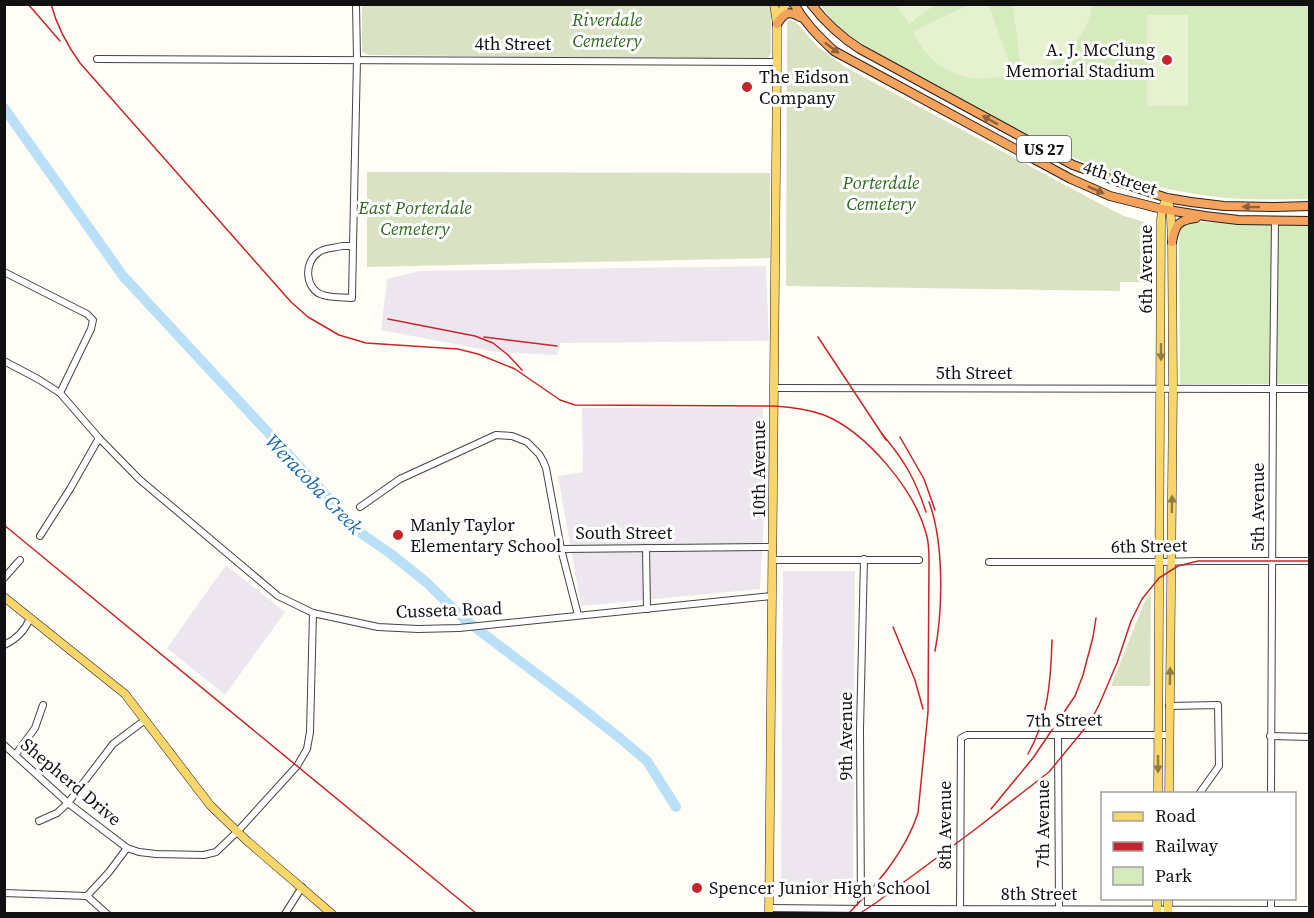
<svg xmlns="http://www.w3.org/2000/svg" width="1314" height="918" font-family="'Source Serif 4',serif">
  <rect width="100%" height="100%" fill="#fffdf5"/>
  <g fill="#eee6ef">
    <path d="M766,266l3,75 -208,2 -4,12 -61,-3 -115,-22 6,-51 32,-8z"/>
    <path d="M582,408h181l1,111 -4,70 -179,17 -23,-130 25,-4z"/>
    <path d="M226,565l59,47 -60,83 -58,-47z"/>
    <path d="M783,571h72l-2,326 -72,-1z"/>
  </g>
  <g fill="#d5ebbd">
    <path d="M820,5h489v194c-33,0 -66,2 -99,-3 -40,-5 -81,-15 -119,-31 -51,-21 -100,-50 -149,-77 -33,-18 -77,-38 -105,-63 -6,-6 -12,-14 -17,-20z"/>
    <path d="M1198,222l111,3v159h-129l-1,-151 2,-6 7,-3z"/>
  </g>
  <g fill="#d9e3c4">
    <path d="M362,5h409v49l-4,5 -398,-4 -7,-3z"/>
    <path d="M790,20l6,2 22,25 27,20 265,142 14,7 27,8 -1,58h-30v9l-334,-5 1,-263z"/>
    <path d="M367,172l403,1v85l-403,9z"/>
    <path d="M1151,592l-1,94h-39l33,-83z"/>
  </g>
  <g fill="#e6f2cf">
    <path d="M896,5h39l-26,19z"/>
    <path d="M969,5h20l24,68c-41,16 -84,-2 -100,-42z"/>
    <path d="M1013,5l79,-1v1c-6,37 -33,63 -71,66z"/>
    <rect x="1147" y="15" width="41" height="91"/>
  </g>
  <g fill="none" stroke-linecap="round" stroke-linejoin="round">
    <path stroke="#b9e0f7" stroke-width="10" d="M4,108l119,168 214,231 15,20 39,27 35,28 38,37 110,83 47,37 26,22 29,46"/>
    <defs>
      <g id="minor">
        <path d="M97,59l680,3"/>
        <path d="M342,246h11l-1,52c-9,-1 -20,0 -29,-3 -18,-5 -20,-33 -4,-43 5,-4 16,-4 23,-6z"/>
        <path d="M353,246l4,-187 -1,-55"/>
        <path d="M4,272l83,42 6,6 -2,9 -31,64"/>
        <path d="M4,361l34,18 22,14 39,45 40,41 139,117 35,17 65,14 40,2 41,-1 313,-32"/>
        <path d="M775,388l535,1"/>
        <path d="M360,507l40,-28 96,-44 16,1 15,6 12,12 4,7 3,7 15,81 17,66"/>
        <path d="M40,536l30,-47 29,-51"/>
        <path d="M646,548l1,61"/>
        <path d="M561,549l212,-2"/>
        <path d="M773,560h146"/>
        <path d="M989,562h171l38,-1h112"/>
        <path d="M4,578l16,-18"/>
        <path d="M4,645c13,-6 21,-14 26,-27"/>
        <path d="M1169,706l49,-1 1,61 -20,28"/>
        <path d="M1058,735l1,176"/>
        <path d="M1270,736l40,1"/>
        <path d="M4,745l64,58 59,45 12,4 17,2 48,1 12,-3 21,-20 60,-66 10,-17 3,-17 3,-119"/>
        <path d="M16,754l19,-26 8,-23"/>
        <path d="M1271,794l2,-405 2,-168"/>
        <path d="M39,821l18,-8 11,-10 45,-59 32,-24"/>
        <path d="M4,893l83,3 22,-24 18,-24"/>
        <path d="M87,896l20,18"/>
        <path d="M769,908l96,1 445,1"/>
        <path d="M861,913l-1,-184 4,-170"/>
        <path d="M1271,913v-15"/>
        <path d="M285,914l17,-27"/>
        <path d="M960,914l1,-176 6,-3h202"/>
      </g>
      <g id="major">
        <path d="M777,23l2,-8 7,-11"/>
        <path d="M4,597l121,97 85,111 36,35 86,74"/>
        <path d="M1158,794l3,-574 1,-11 5,-11"/>
        <path d="M1169,794l4,-406 -1,-146c-1,-11 0,-28 -3,-37"/>
        <path d="M769,914l8,-852v-38l-3,-20"/>
        <path d="M1157,914v-16"/>
        <path d="M1168,914v-16"/>
      </g>
      <g id="highway">
        <path d="M794,4c11,19 24,32 40,47l237,128 39,17 52,13 43,7 33,4 72,1"/>
        <path d="M811,4c14,18 30,33 49,45l213,116 46,17 48,16 24,4 33,4 50,1 36,-1"/>
        <path d="M777,24c7,-11 11,-14 23,-7"/>
        <path d="M1172,242c3,-17 6,-22 24,-24"/>
      </g>
    </defs>
    <use href="#minor" stroke="#444" stroke-width="8"/>
    <use href="#major" stroke="#222" stroke-width="9"/>
    <use href="#highway" stroke="#222" stroke-width="10"/>
    <use href="#minor" stroke="#fff" stroke-width="6"/>
    <use href="#major" stroke="#f9d66b" stroke-width="8"/>
    <use href="#highway" stroke="#f5a25d" stroke-width="8"/>
    <g stroke="#c4262e" stroke-width="1.5">
      <path d="M28,4l32,37"/>
      <path d="M51,4c6,23 16,41 29,59l211,239 17,15 31,18 27,8 92,6 20,5 37,15 45,31 15,5 199,1c17,1 34,3 50,9 42,17 90,74 102,118 3,9 3,18 3,27l-1,152 -10,101c-13,40 -41,71 -70,101"/>
      <path d="M388,319l87,17 18,7 15,12 14,15"/>
      <path d="M484,337l73,9"/>
      <path d="M818,337l68,103"/>
      <path d="M882,434c23,27 33,45 44,78"/>
      <path d="M900,437l24,42 11,31"/>
      <path d="M929,502c15,40 14,107 6,149"/>
      <path d="M4,525l473,389"/>
      <path d="M893,627l22,53 8,29"/>
      <path d="M1028,754c20,-35 23,-74 24,-114"/>
      <path d="M991,809l42,-51 42,-62 8,-21 10,-38 3,-19"/>
      <path d="M859,914l18,-12 96,-71 76,-59 41,-50 9,-17 18,-42 14,-42 11,-22 17,-21 19,-12 20,-5h112"/>
    </g>
  </g>
  <defs><path id="oneway-solid" d="M-6-.8H1V-3.2L6.5 0L1 3.2V.8H-6Z" transform="scale(1.5)"/></defs>
  <g fill="#8e613b">
    <use href="#oneway-solid" transform="translate(832 48) rotate(37)"/>
    <use href="#oneway-solid" transform="translate(990 120) rotate(-151)"/>
    <use href="#oneway-solid" transform="translate(1096 190) rotate(24)"/>
    <use href="#oneway-solid" transform="translate(1251 207) rotate(-179)"/>
  </g>
  <g fill="#917d42">
    <use href="#oneway-solid" transform="translate(1161 352) rotate(90)"/>
    <use href="#oneway-solid" transform="translate(1172 504) rotate(-89)"/>
    <use href="#oneway-solid" transform="translate(1170 676) rotate(-89)"/>
    <use href="#oneway-solid" transform="translate(1158 764) rotate(90)"/>
  </g>
  <g fill="#c4262e" stroke="#fff" stroke-width="2">
    <circle cx="1167" cy="60" r="6"/>
    <circle cx="747" cy="87" r="6"/>
    <circle cx="398" cy="535" r="6"/>
    <circle cx="697" cy="888" r="6"/>
  </g>
  <g text-anchor="middle" stroke-width="6" stroke-linejoin="round" paint-order="stroke">
    <rect fill="#fff" stroke="#585858" stroke-width="1.5" x="1017" y="136" width="54" height="26" rx="4.5"/>
    <g font-size="16" font-weight="bold" fill="#111">
      <text x="1044" y="155">US 27</text>
    </g>
    <g font-size="18" font-style="italic" fill="#2f6b1f" stroke="#fff">
      <text x="607" y="26">Riverdale<tspan x="607" dy="21">Cemetery</tspan></text>
      <text x="881" y="189">Porterdale<tspan x="881" dy="21">Cemetery</tspan></text>
      <text x="415" y="214">East Porterdale<tspan x="415" dy="21">Cemetery</tspan></text>
    </g>
    <g font-size="18" fill="#111" stroke="#fff">
      <text x="513" y="50">4th Street</text>
      <text transform="translate(1120 178) rotate(18)" y="6">4th Street</text>
      <text transform="translate(1146 269) rotate(-90)" y="6">6th Avenue</text>
      <text x="974" y="379">5th Street</text>
      <text transform="translate(759 469) rotate(-90)" y="6">10th Avenue</text>
      <text transform="translate(1258 507) rotate(-90)" y="6">5th Avenue</text>
      <text x="624" y="539">South Street</text>
      <text transform="translate(1149 546) rotate(-1)" y="6">6th Street</text>
      <text transform="translate(449 610) rotate(-2)" y="6">Cusseta Road</text>
      <text transform="translate(1064 720) rotate(-1)" y="6">7th Street</text>
      <text transform="translate(846 736) rotate(-90)" y="6">9th Avenue</text>
      <text transform="translate(71 782) rotate(40)" y="6">Shepherd Drive</text>
      <text transform="translate(1043 824) rotate(-90)" y="6">7th Avenue</text>
      <text transform="translate(945 825) rotate(-90)" y="6">8th Avenue</text>
      <text x="1039" y="900">8th Street</text>
    </g>
    <g font-size="18" fill="#111" stroke="#fff" text-anchor="start">
      <text x="1155" y="56" text-anchor="end">A. J. McClung<tspan x="1155" dy="21">Memorial Stadium</tspan></text>
      <text x="759" y="83">The Eidson<tspan x="759" dy="21">Company</tspan></text>
      <text x="410" y="531">Manly Taylor<tspan x="410" dy="21">Elementary School</tspan></text>
      <text x="709" y="894">Spencer Junior High School</text>
    </g>
    <g font-size="20" font-style="italic" fill="#1768a6" stroke="#fff">
      <text transform="translate(314 484) rotate(46)" y="7">Weracoba Creek</text>
    </g>
  </g>
  <rect width="1314" height="918" fill="none" stroke="#111111" stroke-width="12"/>
  <rect x="1101" y="792" width="195" height="108" fill="#ffffff" stroke="#a0a0a0" stroke-width="1.5"/>
  <rect x="1113" y="812" width="30" height="9" fill="#f9d66b" stroke="#a0a0a0" stroke-width="1.5"/>
  <text x="1155" y="822" font-size="18" fill="#111111">Road</text>
  <rect x="1113" y="842" width="30" height="9" fill="#c4262e" stroke="#a0a0a0" stroke-width="1.5"/>
  <text x="1155" y="852" font-size="18" fill="#111111">Railway</text>
  <rect x="1113" y="867" width="30" height="18" fill="#d5ebbd" stroke="#a0a0a0" stroke-width="1.5"/>
  <text x="1155" y="882" font-size="18" fill="#111111">Park</text>
</svg>
